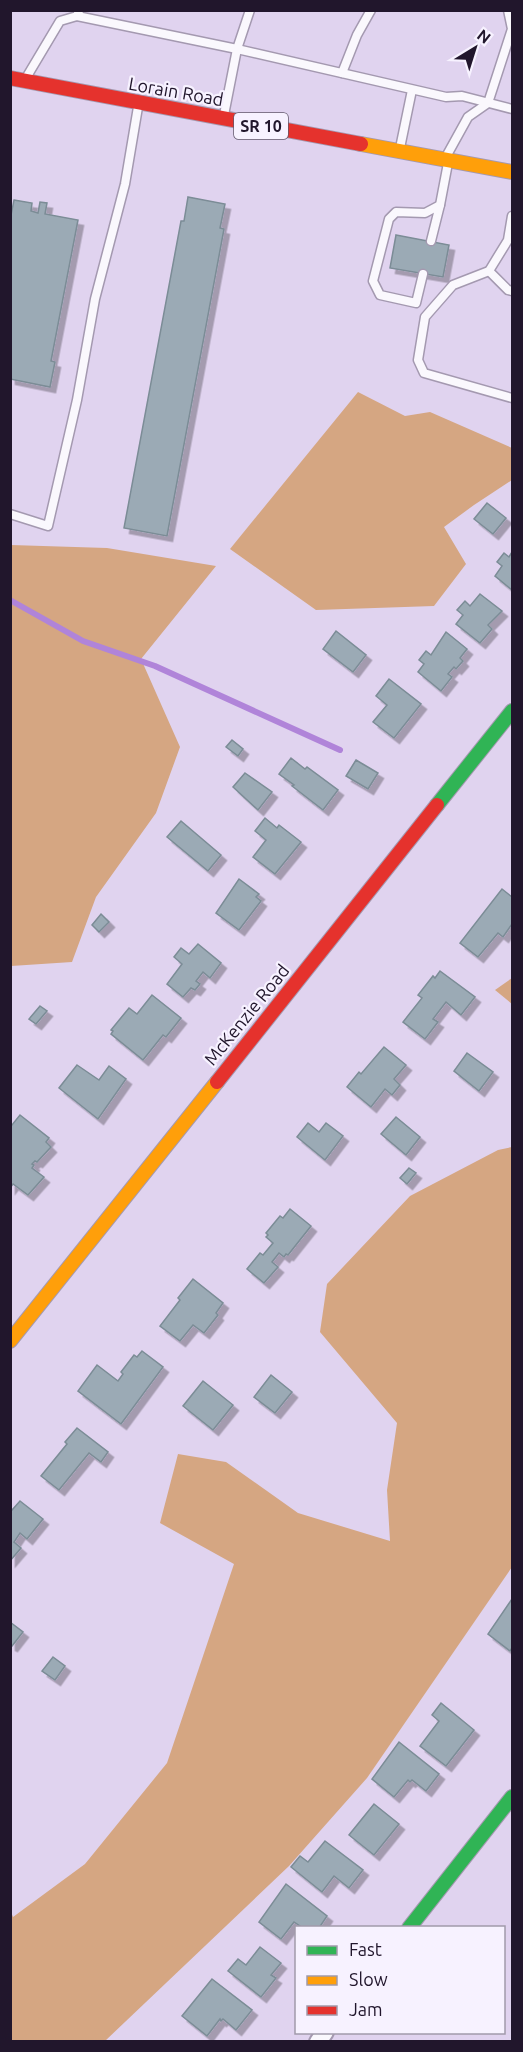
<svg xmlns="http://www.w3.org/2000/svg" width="523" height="2052" font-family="Ubuntu,sans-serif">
  <defs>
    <filter id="shadow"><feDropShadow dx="5.5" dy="5.5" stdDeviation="0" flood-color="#0004"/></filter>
  </defs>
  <rect width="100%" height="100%" fill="#e0d3ef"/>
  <g fill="#d5a682">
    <path d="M358,392l47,24 25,-4 82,36v32l-38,25 -30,22 22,37 -32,42 -118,4 -86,-61z"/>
    <path d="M11,545l96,3 109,18 -75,93 39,88 -24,66 -60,84 -24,65 -61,4z"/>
    <path d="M512,978v26l-17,-14z"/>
    <path d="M512,1147v420l-145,211 -78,88 -184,175h-94v-129l2,5 72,-53 82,-101 67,-199 -74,-41 18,-69 48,8 72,51 92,28 -3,-51 10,-67 -77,-91 7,-48 83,-88 88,-46z"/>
  </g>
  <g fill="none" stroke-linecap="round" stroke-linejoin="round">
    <path stroke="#b084d9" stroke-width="6" d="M10,600l73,41 72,25 185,84"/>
  </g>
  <g fill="#9baab5" stroke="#7b8c96" stroke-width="1.5" filter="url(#shadow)">
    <path d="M188,197l37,7 -5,24 4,1 -57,307 -43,-8 57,-307h3z"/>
    <path d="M14,200l18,3 -1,8 7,2 2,-11 7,1 -2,11 33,6 -27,141 4,1 -5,25 -40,-8v-159z"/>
    <path d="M396,235l53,10 -6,32 -53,-9z"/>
    <path d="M487,503l19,15 -13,16 -19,-15z"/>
    <path d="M512,552v38l-17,-14 7,-10 -5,-4 7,-9 5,4z"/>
    <path d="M480,594l22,17 -14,14 4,4 -12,14 -24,-19 7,-9 -6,-5 8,-9 5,5z"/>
    <path d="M336,631l30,24 -13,17 -30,-23z"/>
    <path d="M446,632l21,17 -7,9 3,3 -7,8 -2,-2 -6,7 4,3 -11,14 -23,-19 6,-8 -5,-4 7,-9 5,4z"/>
    <path d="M389,679l32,25 -27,34 -21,-16 14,-17 -11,-9z"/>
    <path d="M232,740l11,9 -5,7 -12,-9z"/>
    <path d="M291,758l14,11 2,-2 31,23 -15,20 -31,-24 2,-1 -15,-11z"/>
    <path d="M356,760l22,13 -10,16 -22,-13z"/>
    <path d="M245,773l27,19 -14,18 -25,-23z"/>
    <path d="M265,818l12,10 2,-3 22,17 -26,32 -22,-17 13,-17 -11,-9z"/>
    <path d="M181,821l40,34 -13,16 -41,-34z"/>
    <path d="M239,879l20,15 -3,3 5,4 -22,29 -23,-17z"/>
    <path d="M502,889l10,8v27l-9,13 -5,-4 -20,24 -18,-14z"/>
    <path d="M101,914l8,8 -10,10 -7,-7z"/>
    <path d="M198,944l23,19 -11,15 -7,-6 -7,9 4,3 -5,6 -4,-2 -8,9 -16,-13 15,-20 -8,-7 7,-9 8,6z"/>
    <path d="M440,971l35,26 -14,18 -15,-13 -13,17 5,3 -13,17 -22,-17 19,-24 -4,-3 15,-19 2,2z"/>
    <path d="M152,995l29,23 -15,19 -3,-2 -20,25 -32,-26 2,-3 -2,-1 18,-22 8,6z"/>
    <path d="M40,1006l7,5 -11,13 -7,-5z"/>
    <path d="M384,1047l22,18 -12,14 6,6 -8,10 -7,-6 -14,18 -24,-20 12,-15 2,2z"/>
    <path d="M467,1053l26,19 -14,19 -25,-20z"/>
    <path d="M77,1065l22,15 10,-14 17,13 -28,40 -39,-31z"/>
    <path d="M20,1115l29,23 -3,4 5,5 -14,15 -2,-1 -3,3 2,1 -2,3 12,9 -16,18 -15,-11 -3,4v-65l2,2z"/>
    <path d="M396,1117l24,20 -14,18 -25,-21z"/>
    <path d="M308,1123l11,9 7,-9 17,13 -18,24 -28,-23z"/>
    <path d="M409,1168l7,5 -9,11 -7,-6z"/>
    <path d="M290,1209l21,17 -23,29 -2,-1 -2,3 -5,-4 -7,9 6,5 -14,16 -17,-14 13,-16 3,2 10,-12 -7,-6 2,-2 -2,-2 14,-17 3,2z"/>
    <path d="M193,1279l30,24 -7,10 2,2 -14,18 -11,-8 -13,16 -20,-15 20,-26 -2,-2z"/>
    <path d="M142,1351l21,16 -42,57 -43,-33 19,-26 21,16 5,-7 -2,-2 13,-17 3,2z"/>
    <path d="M271,1375l21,17 -17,21 -21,-16z"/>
    <path d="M203,1381l30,24 -20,25 -30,-24z"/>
    <path d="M77,1428l31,24 -7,10 -12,-9 -30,37 -18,-14 26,-32 -2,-2z"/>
    <path d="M20,1501l23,18 -16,20 -7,-6 -6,9 7,6 -11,13v-52l2,1z"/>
    <path d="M512,1599v49l-2,3 -22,-17z"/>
    <path d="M10,1622l13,10 -11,14 -2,-1z"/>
    <path d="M53,1657l12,9 -10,14 -13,-9z"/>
    <path d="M441,1703l33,27 -28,36 -26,-20 19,-25 -7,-6z"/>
    <path d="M399,1742l40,32 -13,17 -14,-11 -2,2 -2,-2 -14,17 -22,-18z"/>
    <path d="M374,1804l25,20 -25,31 -25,-20z"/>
    <path d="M325,1841l38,29 -14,18 -15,-12 -12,16 -31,-25 9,-11 8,6z"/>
    <path d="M286,1884l41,32 -8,12h-16l-9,-6 -13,17 -22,-17z"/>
    <path d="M260,1947l21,16 -10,12 5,3 -15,19 -33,-26 10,-12 8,6z"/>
    <path d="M212,1979l40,31 -16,20 -13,-11 -2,2 -1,-2 -13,17 -25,-20z"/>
  </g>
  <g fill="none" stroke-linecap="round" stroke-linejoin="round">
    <defs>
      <g id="lane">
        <path d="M77,16l160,33 209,48 16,-1 50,13"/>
        <path d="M342,73l15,-38 14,-25"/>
        <path d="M26,78l34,-57 17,-5 2,-5"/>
        <path d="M224,115l13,-66 13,-39"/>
        <path d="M400,148l12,-58"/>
        <path d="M447,155l21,-38 20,-14 24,-74 -4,-19"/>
        <path d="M512,216l-4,24 -19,31 -36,14 -28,32 -7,43 6,13 88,25"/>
        <path d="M431,241l9,-36"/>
        <path d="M489,271l19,19 4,1"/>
        <path d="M423,274l-7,29 -36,-8 -7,-14 16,-62 7,-7 29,1 15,-8 8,-42"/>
        <path d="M10,514l38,12 29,-126 18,-101 30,-115 13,-77"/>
      </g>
      <path id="street" d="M318,2042l7,-10"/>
      <g id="fast">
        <path d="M437,805l75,-94"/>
        <path d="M409,1928l103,-131"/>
      </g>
      <g id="slow">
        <path d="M361,144l151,28"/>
        <path d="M10,1341l207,-259"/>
      </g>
      <g id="jam">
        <path d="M10,78l351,66"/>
        <path d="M217,1082l220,-277"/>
      </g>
    </defs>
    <use href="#lane" stroke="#a499b0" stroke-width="11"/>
    <use href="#street" stroke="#a499b0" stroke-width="20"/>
    <use href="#fast" stroke="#a499b0" stroke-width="16"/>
    <use href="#slow" stroke="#a499b0" stroke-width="16"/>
    <use href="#jam" stroke="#a499b0" stroke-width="16"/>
    <use href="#lane" stroke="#faf8fd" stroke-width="8"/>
    <use href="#street" stroke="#faf8fd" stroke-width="16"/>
    <use href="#fast" stroke="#30b455" stroke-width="14"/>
    <use href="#slow" stroke="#ff9f0a" stroke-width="14"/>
    <use href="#jam" stroke="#e5322d" stroke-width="14"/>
  </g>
  <g text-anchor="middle" stroke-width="4.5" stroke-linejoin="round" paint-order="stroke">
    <rect fill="#f7f2ff" stroke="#61586b" stroke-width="1.5" x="234" y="113" width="54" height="26" rx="4.5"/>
    <g font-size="16" font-weight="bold" fill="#21162c">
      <text x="261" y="132">SR 10</text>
    </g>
    <g font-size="18" fill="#21162c" stroke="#f7f2ff">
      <text transform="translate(176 92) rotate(10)" y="6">Lorain Road</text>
      <text transform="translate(247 1015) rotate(-51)" y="6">McKenzie Road</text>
    </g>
  </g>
  <rect width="523" height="2052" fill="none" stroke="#21162c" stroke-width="24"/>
  <rect x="295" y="1926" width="210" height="108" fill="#f7f2ff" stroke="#a19aab" stroke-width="1.5"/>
  <rect x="307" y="1946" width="30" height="9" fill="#30b455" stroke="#a19aab" stroke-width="1.5"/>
  <text x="349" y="1956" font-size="18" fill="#21162c">Fast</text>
  <rect x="307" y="1976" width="30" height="9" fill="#ff9f0a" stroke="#a19aab" stroke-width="1.5"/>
  <text x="349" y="1986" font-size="18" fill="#21162c">Slow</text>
  <rect x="307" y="2006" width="30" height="9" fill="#e5322d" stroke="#a19aab" stroke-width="1.5"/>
  <text x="349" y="2016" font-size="18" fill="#21162c">Jam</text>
  <g transform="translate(475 48) rotate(38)" stroke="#f7f2ff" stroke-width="4.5" paint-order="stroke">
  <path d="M0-4.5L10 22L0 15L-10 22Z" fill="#21162c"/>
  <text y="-9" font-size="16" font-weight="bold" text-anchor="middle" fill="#21162c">N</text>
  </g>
</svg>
